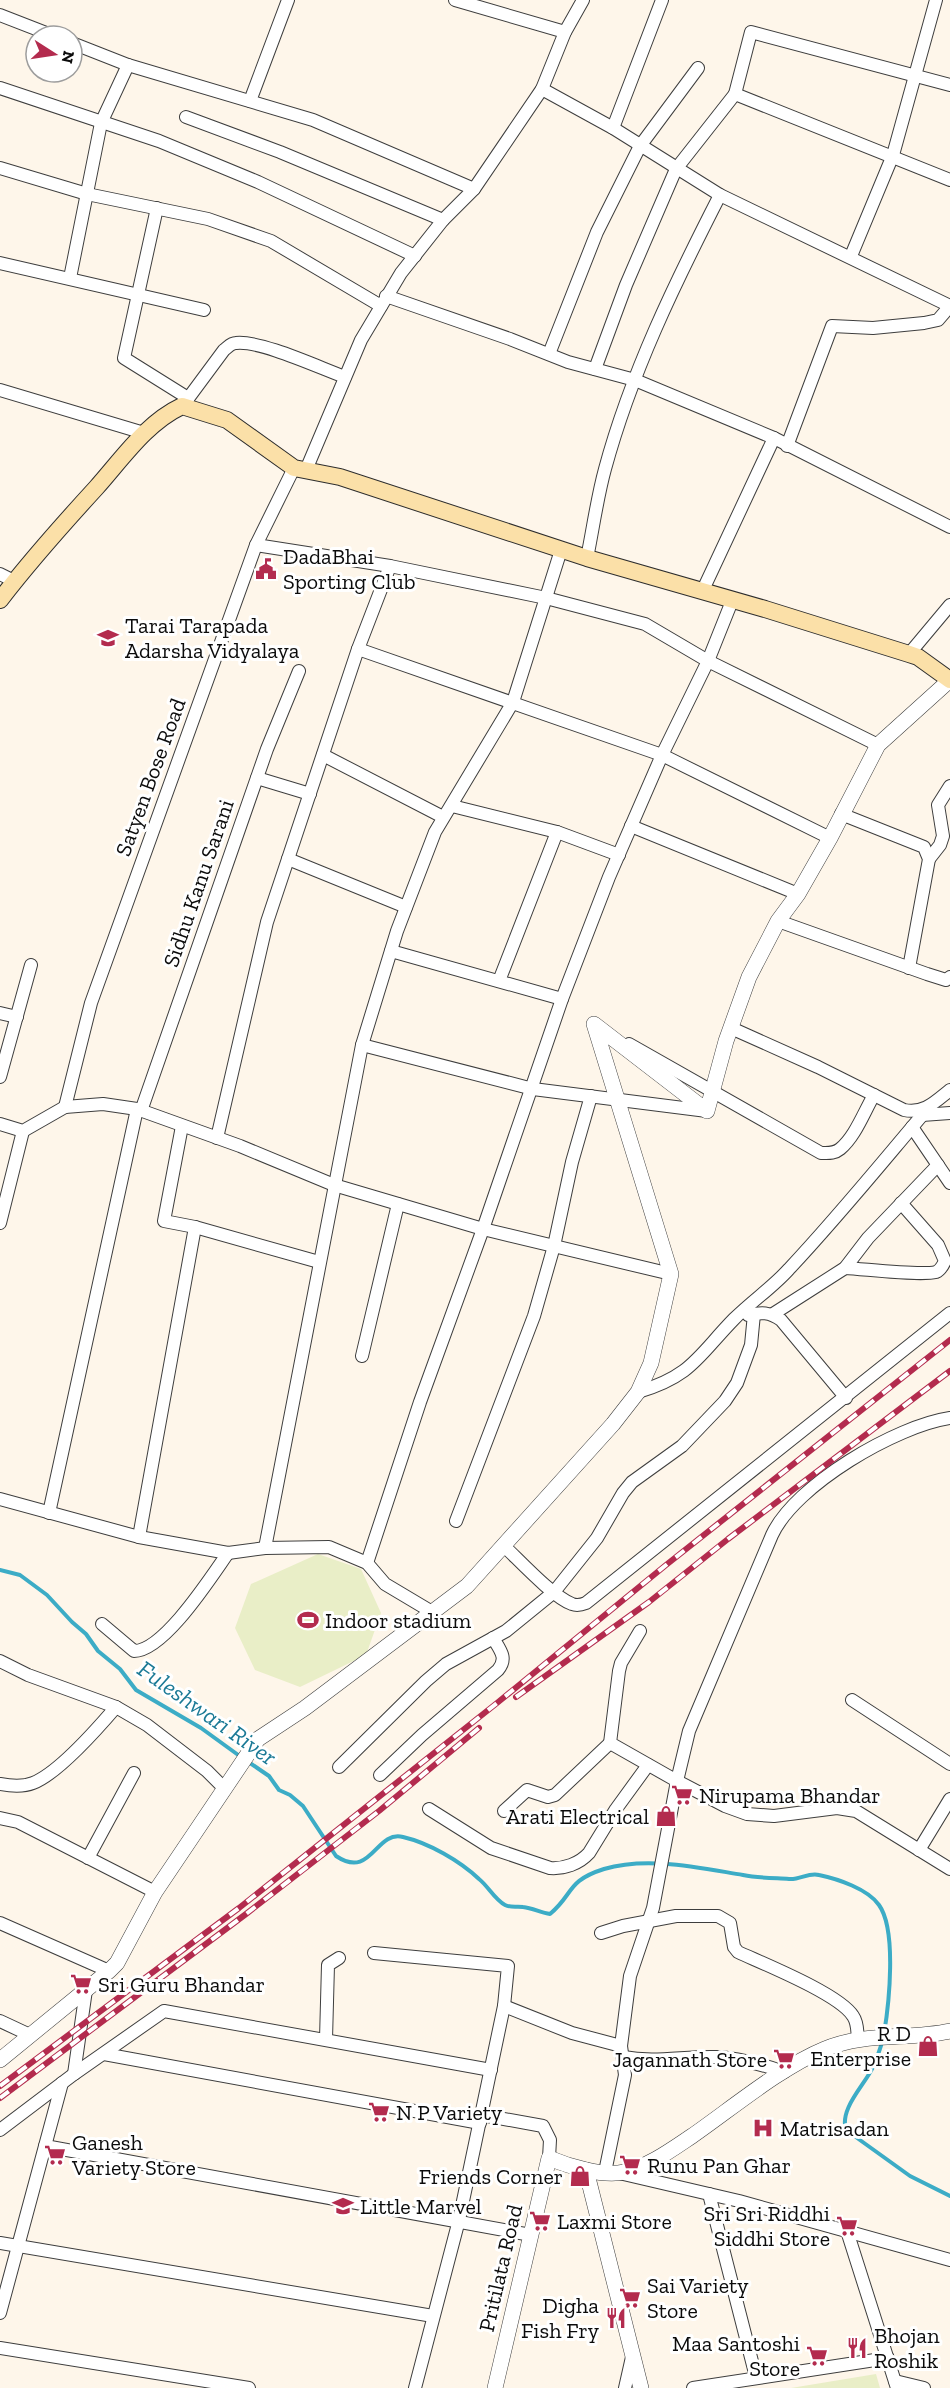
<svg xmlns="http://www.w3.org/2000/svg" width="950" height="2388" font-family="'Zilla Slab',serif">
  <rect width="100%" height="100%" fill="#fef6ea"/>
  <g fill="#e9eec7">
    <path d="M318,1554l43,15 20,44 -15,42 -66,32 -45,-17 -20,-42 16,-44z"/>
    <path d="M876,2374l4,14h-89z"/>
  </g>
  <g fill="none" stroke-linecap="round" stroke-linejoin="round">
    <g stroke="#3cacc6" stroke-width="4">
      <path d="M0,1570l20,5 27,20 25,27 14,12 12,17 22,18 16,21 65,38 40,29"/>
      <path d="M247,1761l22,15 10,14 11,5 13,11 33,50c36,24 39,-26 67,-19 26,6 57,24 76,42 9,7 16,21 26,26 6,3 12,1 18,2 10,1 18,6 27,7 24,-20 16,-33 54,-45 44,-13 96,-1 139,6 15,3 31,3 46,4 11,1 20,-7 30,-4 19,4 49,14 60,30 18,25 10,99 5,129"/>
      <path d="M882,2042c-2,8 -5,15 -8,23 -8,19 -35,43 -28,65l64,46 40,20"/>
    </g>
    <defs>
      <g id="minor">
        <path d="M455,0l110,32"/>
        <path d="M0,15l54,21"/>
        <path d="M72,43l56,22 185,55 161,69"/>
        <path d="M0,88l159,53 99,41 157,74"/>
        <path d="M542,89l71,39 107,67 230,111"/>
        <path d="M735,94l16,-62 199,53"/>
        <path d="M250,101l38,-101"/>
        <path d="M186,117l94,35 163,68"/>
        <path d="M613,128l49,-128"/>
        <path d="M0,168l87,26 121,25 63,22 110,65"/>
        <path d="M157,208l-33,150 64,40"/>
        <path d="M851,256l42,-101 43,-155"/>
        <path d="M0,263l204,47"/>
        <path d="M70,278l31,-155 27,-58"/>
        <path d="M386,296l124,43 58,23 67,18 139,58 176,89"/>
        <path d="M549,354l48,-122 43,-86 58,-78"/>
        <path d="M595,369l31,-84 50,-116 59,-75 215,86"/>
        <path d="M0,390l144,43"/>
        <path d="M184,404l40,-54c4,-3 7,-7 12,-7 24,-3 84,25 109,34"/>
        <path d="M787,446l45,-120 41,2 51,-5 14,-3 12,-14"/>
        <path d="M306,470l55,-130 40,-67 42,-53 31,-31 68,-100 23,-57 18,-32"/>
        <path d="M256,545l134,21 156,32 99,26 63,37 170,84"/>
        <path d="M587,558c6,-29 10,-60 18,-89 26,-96 70,-186 115,-274"/>
        <path d="M0,574l14,7"/>
        <path d="M702,592l72,-154"/>
        <path d="M358,649l304,106 168,83"/>
        <path d="M909,654l41,-49"/>
        <path d="M323,755l120,62"/>
        <path d="M257,778l53,16"/>
        <path d="M452,806l105,26 62,23"/>
        <path d="M841,814l83,33 5,12 -20,109"/>
        <path d="M631,826l167,68"/>
        <path d="M288,859l118,48"/>
        <path d="M929,859l11,-14 3,-9 -5,-31 12,-19"/>
        <path d="M778,921l149,53 19,6 4,-3"/>
        <path d="M391,951l171,48"/>
        <path d="M499,981l58,-149"/>
        <path d="M0,1013l17,4"/>
        <path d="M731,1028l87,39 86,43c20,4 31,-8 46,-20"/>
        <path d="M629,1044l192,109c7,0 13,1 19,-4 15,-12 24,-37 34,-54"/>
        <path d="M362,1045l171,44 174,22"/>
        <path d="M0,1077l31,-112"/>
        <path d="M65,1107l26,-104 165,-458 38,-77"/>
        <path d="M141,1111l126,-362 32,-78"/>
        <path d="M922,1115l28,-2"/>
        <path d="M0,1124l23,7 42,-24 38,-3 34,5 103,37 94,39 149,44 188,45"/>
        <path d="M182,1126l-18,95 31,6 124,35"/>
        <path d="M912,1127l38,56"/>
        <path d="M217,1138l50,-216 91,-273 32,-83"/>
        <path d="M0,1223l23,-92"/>
        <path d="M845,1268c20,1 75,8 91,4 5,-2 7,-7 9,-11l-7,-16 -37,-42"/>
        <path d="M773,1314l72,-46 23,-30 70,-73"/>
        <path d="M748,1315c14,-3 21,-3 33,5l65,78"/>
        <path d="M362,1356l36,-152"/>
        <path d="M638,1392c54,-16 60,-36 96,-73 18,-18 39,-32 55,-50 49,-52 95,-109 141,-163"/>
        <path d="M0,1499l139,38 89,16 37,-5 64,-1 38,16 18,21 47,28"/>
        <path d="M49,1513l88,-404"/>
        <path d="M456,1521l78,-205 20,-70 18,-84 19,-66"/>
        <path d="M139,1537l56,-310"/>
        <path d="M504,1546c16,15 49,51 68,58 5,2 9,1 14,-1l364,-290"/>
        <path d="M265,1548l97,-503 35,-114 38,-99 78,-130 48,-152"/>
        <path d="M367,1563l53,-161 63,-173 79,-230 47,-122 53,-122 46,-94 24,-60"/>
        <path d="M102,1624l32,27c30,0 77,-74 94,-98"/>
        <path d="M640,1631l-19,32 -2,8 -9,72 67,38 48,25 22,8 27,2 63,-8 19,3 94,58"/>
        <path d="M0,1661l28,14 88,32 31,18 60,46 17,17"/>
        <path d="M852,1700l98,64"/>
        <path d="M339,1767l87,-86 20,-17 60,-33 48,-39 43,-54 26,-45 9,-11 50,-36 43,-45 12,-18 14,-38 3,-31"/>
        <path d="M380,1775l42,-40 76,-65c10,-12 2,-20 -5,-32"/>
        <path d="M0,1784c11,2 23,3 33,-1 26,-10 65,-55 83,-76"/>
        <path d="M429,1809l62,39 59,20c14,1 29,-4 39,-15l27,-44 32,-44"/>
        <path d="M504,1811l23,-21 21,7 7,-2 55,-52"/>
        <path d="M0,1818l18,4 137,70"/>
        <path d="M919,1850l31,-51"/>
        <path d="M88,1858l46,-85"/>
        <path d="M0,1923l109,48"/>
        <path d="M601,1933l22,-7 53,-10h42l12,7 4,24 4,5c26,12 101,42 115,64 5,7 4,15 5,23"/>
        <path d="M374,1953l134,13 -4,40 -45,214 -44,168"/>
        <path d="M504,2006l68,27 49,13"/>
        <path d="M0,2021l30,14"/>
        <path d="M326,2039l2,-74 11,-7"/>
        <path d="M104,2054l376,69"/>
        <path d="M623,2057c32,6 61,-1 93,0 24,1 45,7 68,15"/>
        <path d="M74,2074l12,-84"/>
        <path d="M482,2115l61,11 7,14 -1,18"/>
        <path d="M0,2130l74,-56 90,-63 327,59"/>
        <path d="M45,2146l486,89"/>
        <path d="M605,2172l20,-97 -4,-29 9,-70 23,-68 24,-127 12,-50 83,-196c23,-50 124,-109 178,-117"/>
        <path d="M619,2173l120,28 211,59"/>
        <path d="M709,2194l47,183"/>
        <path d="M847,2231l50,157"/>
        <path d="M0,2243l433,73"/>
        <path d="M0,2313l62,-230"/>
        <path d="M0,2348l249,40"/>
        <path d="M895,2381l29,7"/>
        <path d="M625,2388l7,-31"/>
        <path d="M693,2388l195,-30"/>
      </g>
      <g id="tertiary">
        <path d="M0,2060l109,-89 8,-8 38,-71 103,-153 47,-31 162,-122 146,-162 25,-32 13,-29 20,-89 -77,-250 113,87 19,-70 23,-64 29,-56 20,-27 32,-56 48,-93 72,-65"/>
        <path d="M586,2170l55,218"/>
        <path d="M495,2388l54,-230c19,8 54,19 75,14 24,-5 47,-22 68,-36 39,-27 89,-69 133,-87 40,-17 83,-9 125,-18"/>
      </g>
      <path id="secondary" d="M0,600c30,-39 63,-76 96,-112 26,-29 50,-65 86,-82l45,14 67,48 46,9 247,81 178,51 144,45 9,3 32,23"/>
    </defs>
    <use href="#minor" stroke="#3e3e3e" stroke-width="14"/>
    <use href="#tertiary" stroke="#3e3e3e" stroke-width="16"/>
    <use href="#secondary" stroke="#2d2d2d" stroke-width="18"/>
    <use href="#minor" stroke="#fff" stroke-width="12"/>
    <use href="#tertiary" stroke="#fff" stroke-width="15"/>
    <use href="#secondary" stroke="#fbe0a8" stroke-width="16"/>
    <defs>
      <g id="rail">
        <path d="M516,1697l133,-95 79,-63 222,-168"/>
        <path d="M0,2086l239,-178 258,-205 169,-138 284,-225"/>
        <path d="M0,2098l246,-184 133,-103 100,-83"/>
      </g>
    </defs>
    <use href="#rail" stroke="#b32b4e" stroke-width="6"/>
    <use href="#rail" stroke="#fff" stroke-width="4" stroke-dasharray="11" stroke-linecap="butt"/>
  </g>
  <defs>
    <symbol id="civic-bare" viewBox="-9 -9 18 18"><path d="M-.6-6.5H3V-4.5H.6V-3L4-1V1h2V6H-6V1h2V-1L-.6-3ZM-1.2 2.5V6h2.4V2.5Z" fill="#b32b4e" stroke="#fff" stroke-width="2.5" paint-order="stroke"/></symbol>
    <symbol id="school-bare" viewBox="-9 -9 18 18"><path d="M0-5L7-2L0 1L-7-2ZM-4 1L0 2.5L4 1V4Q0 6-4 4Z" fill="#b32b4e" stroke="#fff" stroke-width="2.5" paint-order="stroke"/></symbol>
    <symbol id="stadium-bare" viewBox="-9 -9 18 18"><path d="M0-5a6.5 5 0 1 0 0 10a6.5 5 0 1 0 0-10ZM-3.5-1.8h7v3.6h-7Z" fill="#b32b4e" stroke="#fff" stroke-width="2.5" paint-order="stroke"/></symbol>
    <symbol id="supermarket-bare" viewBox="-9 -9 18 18"><path d="M-6-5.5h2.5l.6 2H6L4.5 2H-2.5L-4.4-4H-6ZM-1.5 3.2a1.3 1.3 0 1 0 .1 0ZM3 3.2a1.3 1.3 0 1 0 .1 0Z" fill="#b32b4e" stroke="#fff" stroke-width="2.5" paint-order="stroke"/></symbol>
    <symbol id="shop-bare" viewBox="-9 -9 18 18"><path d="M-5-2.5h2.3a2.7 3.5 0 0 1 5.4 0H5L5.5 6h-11ZM-1.5-2.5h3a1.5 2.3 0 0 0-3 0Z" fill="#b32b4e" stroke="#fff" stroke-width="2.5" paint-order="stroke"/></symbol>
    <symbol id="hospital-bare" viewBox="-9 -9 18 18"><path d="M-5-5h3v3.5h4V-5h3V5h-3V1.5h-4V5h-3Z" fill="#b32b4e" stroke="#fff" stroke-width="2.5" paint-order="stroke"/></symbol>
    <symbol id="restaurant-bare" viewBox="-9 -9 18 18"><path d="M-5-6h1v4h1v-4h1v4h1v-4h1v5L-1.5 .5V6h-2V.5L-5-1ZM5-6V6H3V1.5H1.5Q1.5-4 5-6Z" fill="#b32b4e" stroke="#fff" stroke-width="2.5" paint-order="stroke"/></symbol>
  </defs>
  <g fill-rule="evenodd">
    <use href="#civic-bare" x="251" y="554" width="30" height="30"/>
    <use href="#school-bare" x="93" y="623" width="30" height="30"/>
    <use href="#stadium-bare" x="293" y="1605" width="30" height="30"/>
    <use href="#supermarket-bare" x="667" y="1780" width="30" height="30"/>
    <use href="#shop-bare" x="651" y="1801" width="30" height="30"/>
    <use href="#supermarket-bare" x="66" y="1969" width="30" height="30"/>
    <use href="#shop-bare" x="913" y="2031" width="30" height="30"/>
    <use href="#supermarket-bare" x="769" y="2044" width="30" height="30"/>
    <use href="#supermarket-bare" x="364" y="2097" width="30" height="30"/>
    <use href="#hospital-bare" x="748" y="2113" width="30" height="30"/>
    <use href="#supermarket-bare" x="40" y="2140" width="30" height="30"/>
    <use href="#supermarket-bare" x="615" y="2150" width="30" height="30"/>
    <use href="#shop-bare" x="565" y="2161" width="30" height="30"/>
    <use href="#school-bare" x="328" y="2191" width="30" height="30"/>
    <use href="#supermarket-bare" x="525" y="2206" width="30" height="30"/>
    <use href="#supermarket-bare" x="832" y="2211" width="30" height="30"/>
    <use href="#supermarket-bare" x="615" y="2283" width="30" height="30"/>
    <use href="#restaurant-bare" x="601" y="2303" width="30" height="30"/>
    <use href="#restaurant-bare" x="842" y="2333" width="30" height="30"/>
    <use href="#supermarket-bare" x="802" y="2341" width="30" height="30"/>
  </g>
  <g text-anchor="middle" stroke-width="6" stroke-linejoin="round" paint-order="stroke">
    <g font-size="22" fill="#0b0b0b" stroke="#fff" text-anchor="start">
      <text x="283" y="564">DadaBhai<tspan x="283" dy="25">Sporting Club</tspan></text>
      <text x="125" y="633">Tarai Tarapada<tspan x="125" dy="25">Adarsha Vidyalaya</tspan></text>
      <text x="325" y="1628">Indoor stadium</text>
      <text x="699" y="1803">Nirupama Bhandar</text>
      <text x="649" y="1824" text-anchor="end">Arati Electrical</text>
      <text x="98" y="1992">Sri Guru Bhandar</text>
      <text x="911" y="2041" text-anchor="end">R D<tspan x="911" dy="25">Enterprise</tspan></text>
      <text x="767" y="2067" text-anchor="end">Jagannath Store</text>
      <text x="396" y="2120">N P Variety</text>
      <text x="780" y="2136">Matrisadan</text>
      <text x="72" y="2150">Ganesh<tspan x="72" dy="25">Variety Store</tspan></text>
      <text x="647" y="2173">Runu Pan Ghar</text>
      <text x="563" y="2184" text-anchor="end">Friends Corner</text>
      <text x="360" y="2214">Little Marvel</text>
      <text x="830" y="2221" text-anchor="end">Sri Sri Riddhi<tspan x="830" dy="25">Siddhi Store</tspan></text>
      <text x="557" y="2229">Laxmi Store</text>
      <text x="647" y="2293">Sai Variety<tspan x="647" dy="25">Store</tspan></text>
      <text x="599" y="2313" text-anchor="end">Digha<tspan x="599" dy="25">Fish Fry</tspan></text>
      <text x="874" y="2343">Bhojan<tspan x="874" dy="25">Roshik</tspan></text>
      <text x="800" y="2351" text-anchor="end">Maa Santoshi<tspan x="800" dy="25">Store</tspan></text>
    </g>
    <g font-size="22" fill="#0b0b0b" stroke="#fff">
      <text transform="translate(150 777) rotate(-70)" y="8">Satyen Bose Road</text>
      <text transform="translate(198 883) rotate(-71)" y="8">Sidhu Kanu Sarani</text>
      <text transform="translate(500 2268) rotate(-77)" y="8">Pritilata Road</text>
    </g>
    <g font-size="24" font-style="italic" fill="#1b7a96" stroke="#fff">
      <text transform="translate(207 1713) rotate(35)" y="8">Fuleshwari River</text>
    </g>
  </g>
  <g transform="translate(54 54) rotate(102)"><circle r="28" fill="#ffffff" stroke="#9d9d9d" stroke-width="1.5"/>
  <path d="M0-4.5L10 22L0 15L-10 22Z" fill="#b32b4e"/>
  <text y="-9" font-size="16" font-weight="bold" text-anchor="middle" fill="#0b0b0b">N</text>
  </g>
</svg>
